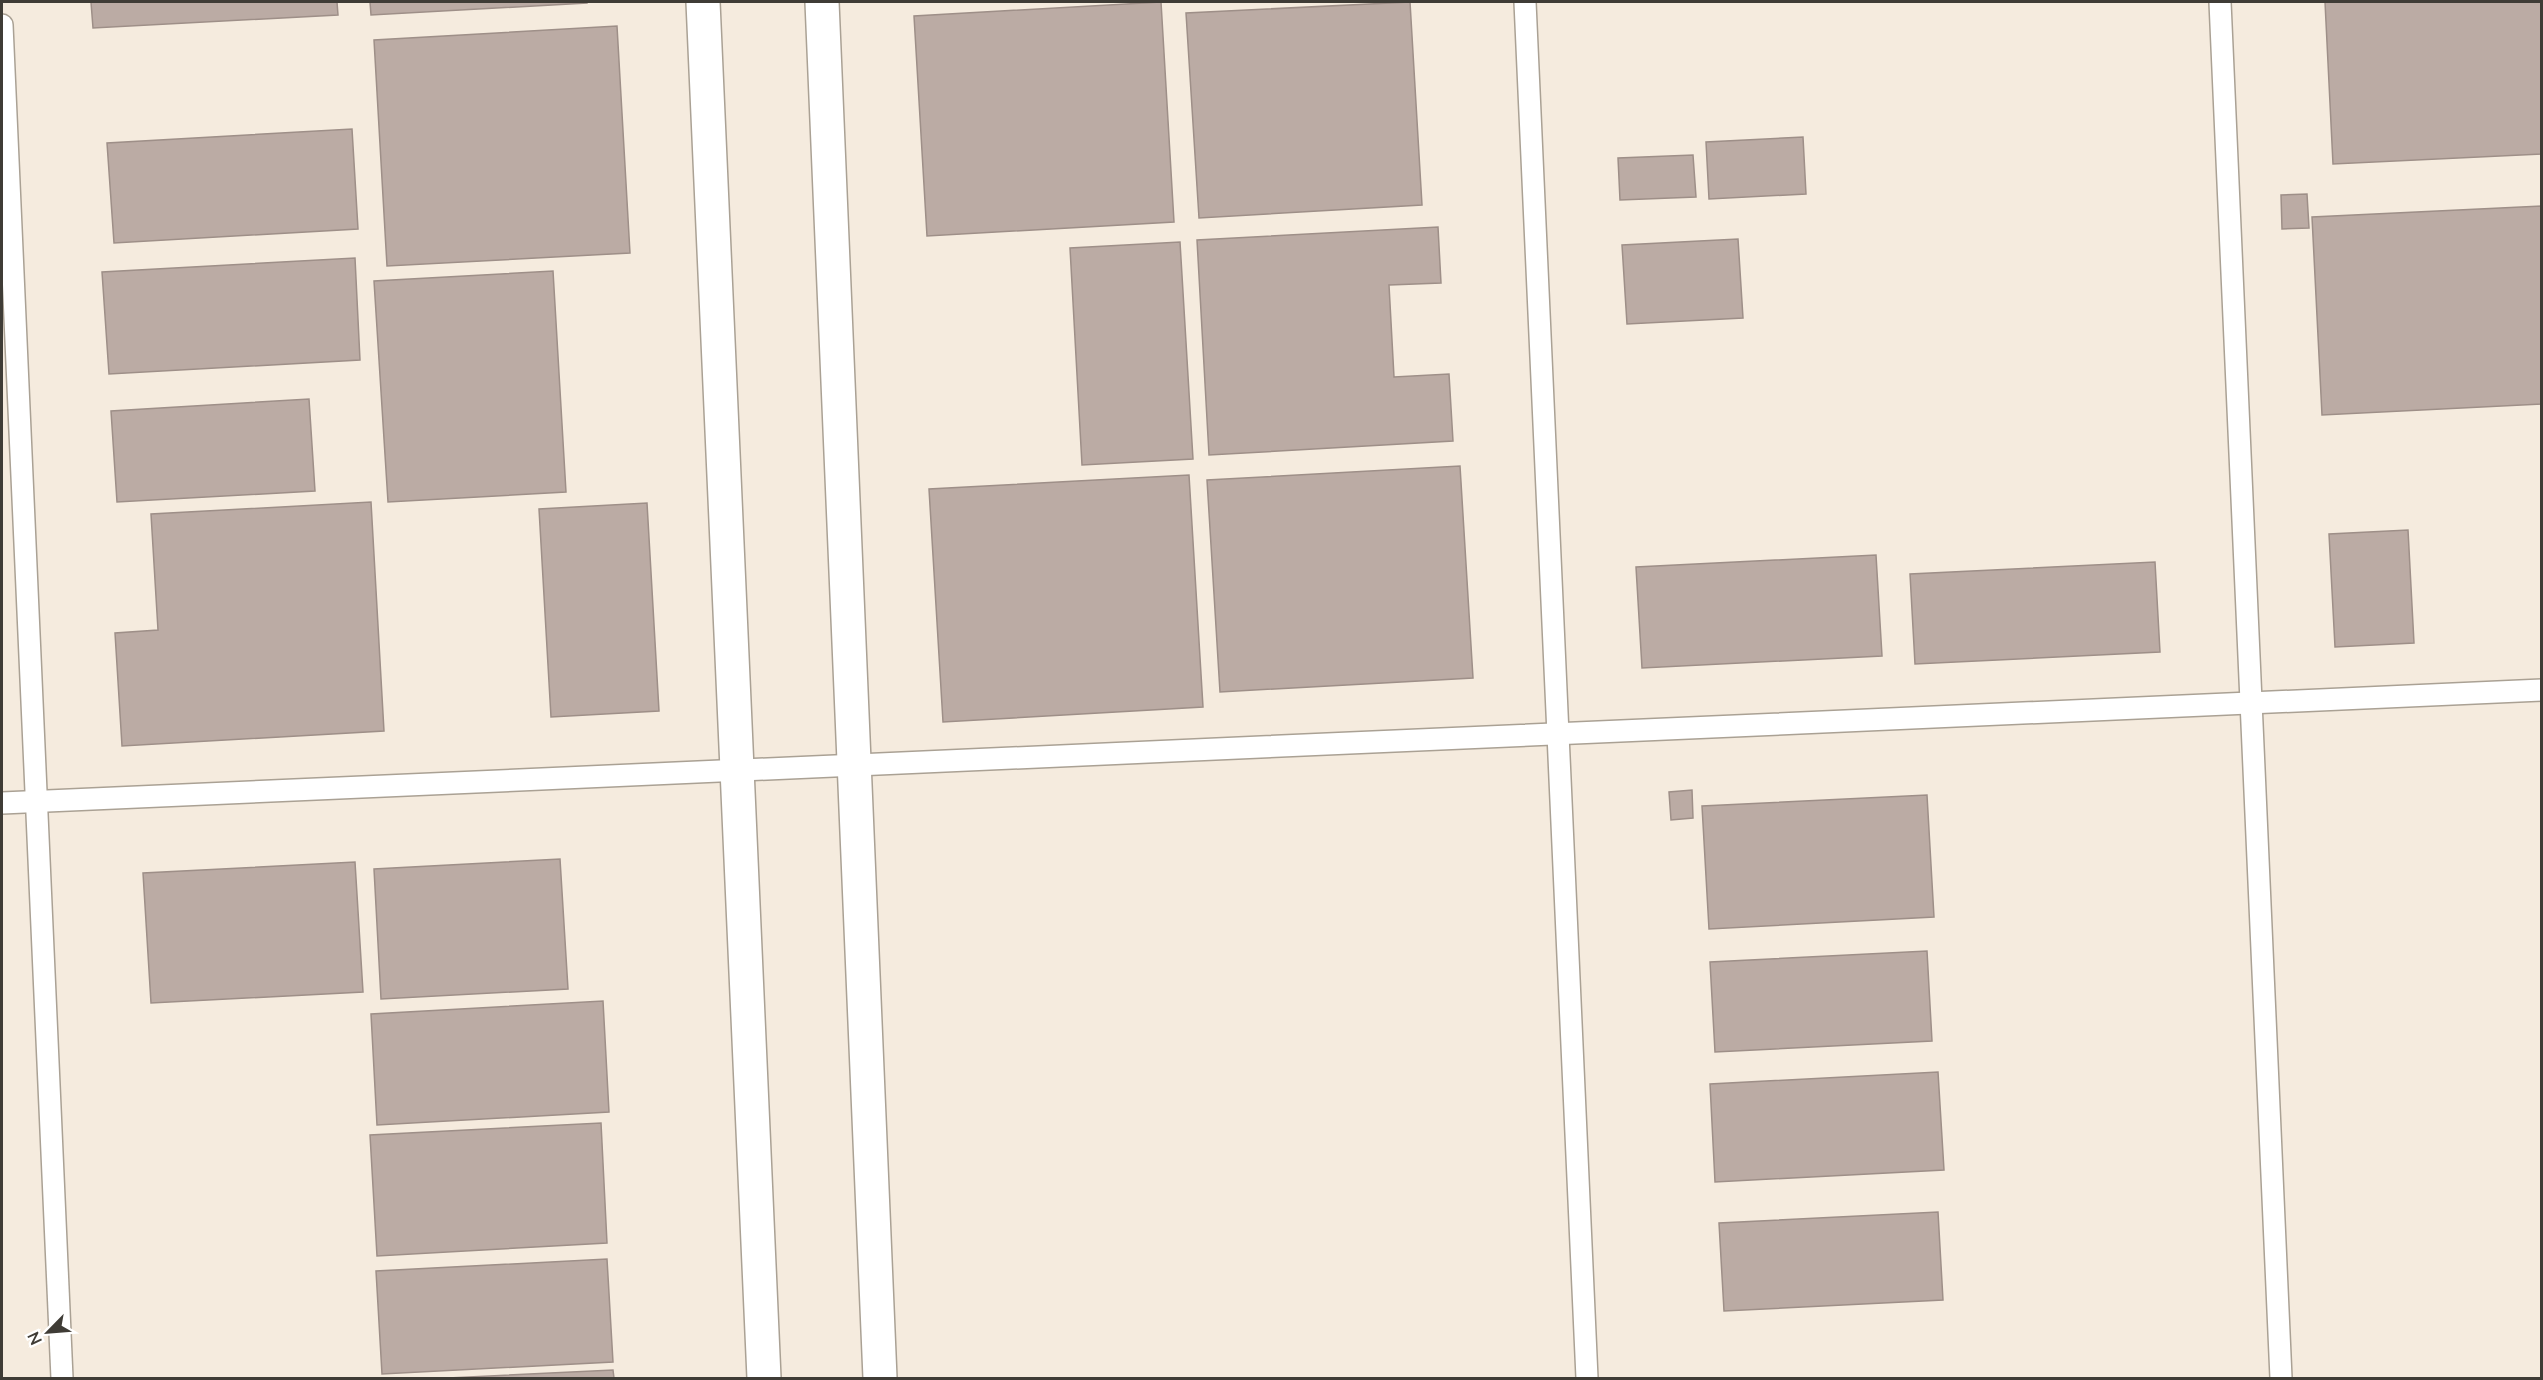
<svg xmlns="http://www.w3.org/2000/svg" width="2543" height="1380" font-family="Lato,sans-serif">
  <rect width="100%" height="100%" fill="#f5ebde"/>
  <g fill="#bbaba4" stroke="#9e8f88" stroke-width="1.5">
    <path d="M91,2h246l1,13 -245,13z"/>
    <path d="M370,2h217v1l-216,12z"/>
    <path d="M1161,2l13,220 -247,14 -13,-220z"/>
    <path d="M1410,2l12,203 -223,13 -13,-205z"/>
    <path d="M2325,2h217v152l-209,10z"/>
    <path d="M617,26l13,227 -243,13 -13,-226z"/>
    <path d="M352,129l6,100 -244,14 -7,-100z"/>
    <path d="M1803,137l3,57 -97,5 -3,-57z"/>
    <path d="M1693,155l3,42 -76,3 -2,-42z"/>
    <path d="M2307,194l2,34 -27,1 -1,-34z"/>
    <path d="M2542,206v198l-220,11 -10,-198z"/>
    <path d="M1438,227l3,56 -52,2 5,92 55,-3 4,67 -244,14 -12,-215z"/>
    <path d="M1738,239l5,79 -116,6 -5,-79z"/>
    <path d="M1180,242l13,217 -111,6 -12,-217z"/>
    <path d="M355,258l5,102 -251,14 -7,-102z"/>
    <path d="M553,271l13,221 -178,10 -14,-221z"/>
    <path d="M309,399l6,92 -198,11 -6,-91z"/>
    <path d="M1460,466l13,212 -253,14 -13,-212z"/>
    <path d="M1189,475l14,232 -260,15 -14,-233z"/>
    <path d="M371,502l13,229 -262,15 -7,-113 43,-3 -7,-116z"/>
    <path d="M647,503l12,208 -108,6 -12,-208z"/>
    <path d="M2408,530l6,113 -79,4 -6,-113z"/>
    <path d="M1876,555l6,101 -240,12 -6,-101z"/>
    <path d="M2155,562l5,90 -245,12 -5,-90z"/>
    <path d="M1692,790l1,28 -22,2 -2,-28z"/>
    <path d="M1927,795l7,122 -225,12 -7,-123z"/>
    <path d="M560,859l8,130 -187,10 -7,-130z"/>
    <path d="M355,862l8,130 -212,11 -8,-130z"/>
    <path d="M1927,951l5,90 -217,11 -5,-90z"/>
    <path d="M603,1001l6,111 -232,13 -6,-111z"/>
    <path d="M1938,1072l6,98 -229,12 -5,-98z"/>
    <path d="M601,1123l6,120 -230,13 -7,-121z"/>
    <path d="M1938,1212l5,88 -219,11 -5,-88z"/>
    <path d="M607,1259l6,103 -231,12 -6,-103z"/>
    <path d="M613,1370l1,8h-166z"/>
  </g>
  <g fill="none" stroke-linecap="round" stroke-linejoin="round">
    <defs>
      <g id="service">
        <path d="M1525,2l62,1376"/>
        <path d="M2220,2l61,1376"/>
        <path d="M2,25l60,1353"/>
        <path d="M2,803l2540,-113"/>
      </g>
      <g id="minor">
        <path d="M703,2l61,1376"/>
        <path d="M822,2l58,1376"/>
      </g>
    </defs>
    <use href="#service" stroke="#aaa194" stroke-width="24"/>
    <use href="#minor" stroke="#aaa194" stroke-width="36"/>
    <use href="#service" stroke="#fff" stroke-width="21"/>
    <use href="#minor" stroke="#fff" stroke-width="33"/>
  </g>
  <rect width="2543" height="1380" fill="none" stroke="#3f3c36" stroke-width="6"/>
  <g transform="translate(48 1332) rotate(245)" stroke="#ffffff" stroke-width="4.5" paint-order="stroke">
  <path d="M0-4.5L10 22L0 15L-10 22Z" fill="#3f3c36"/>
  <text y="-9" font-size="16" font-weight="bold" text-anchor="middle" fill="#3f3c36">N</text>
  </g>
</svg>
